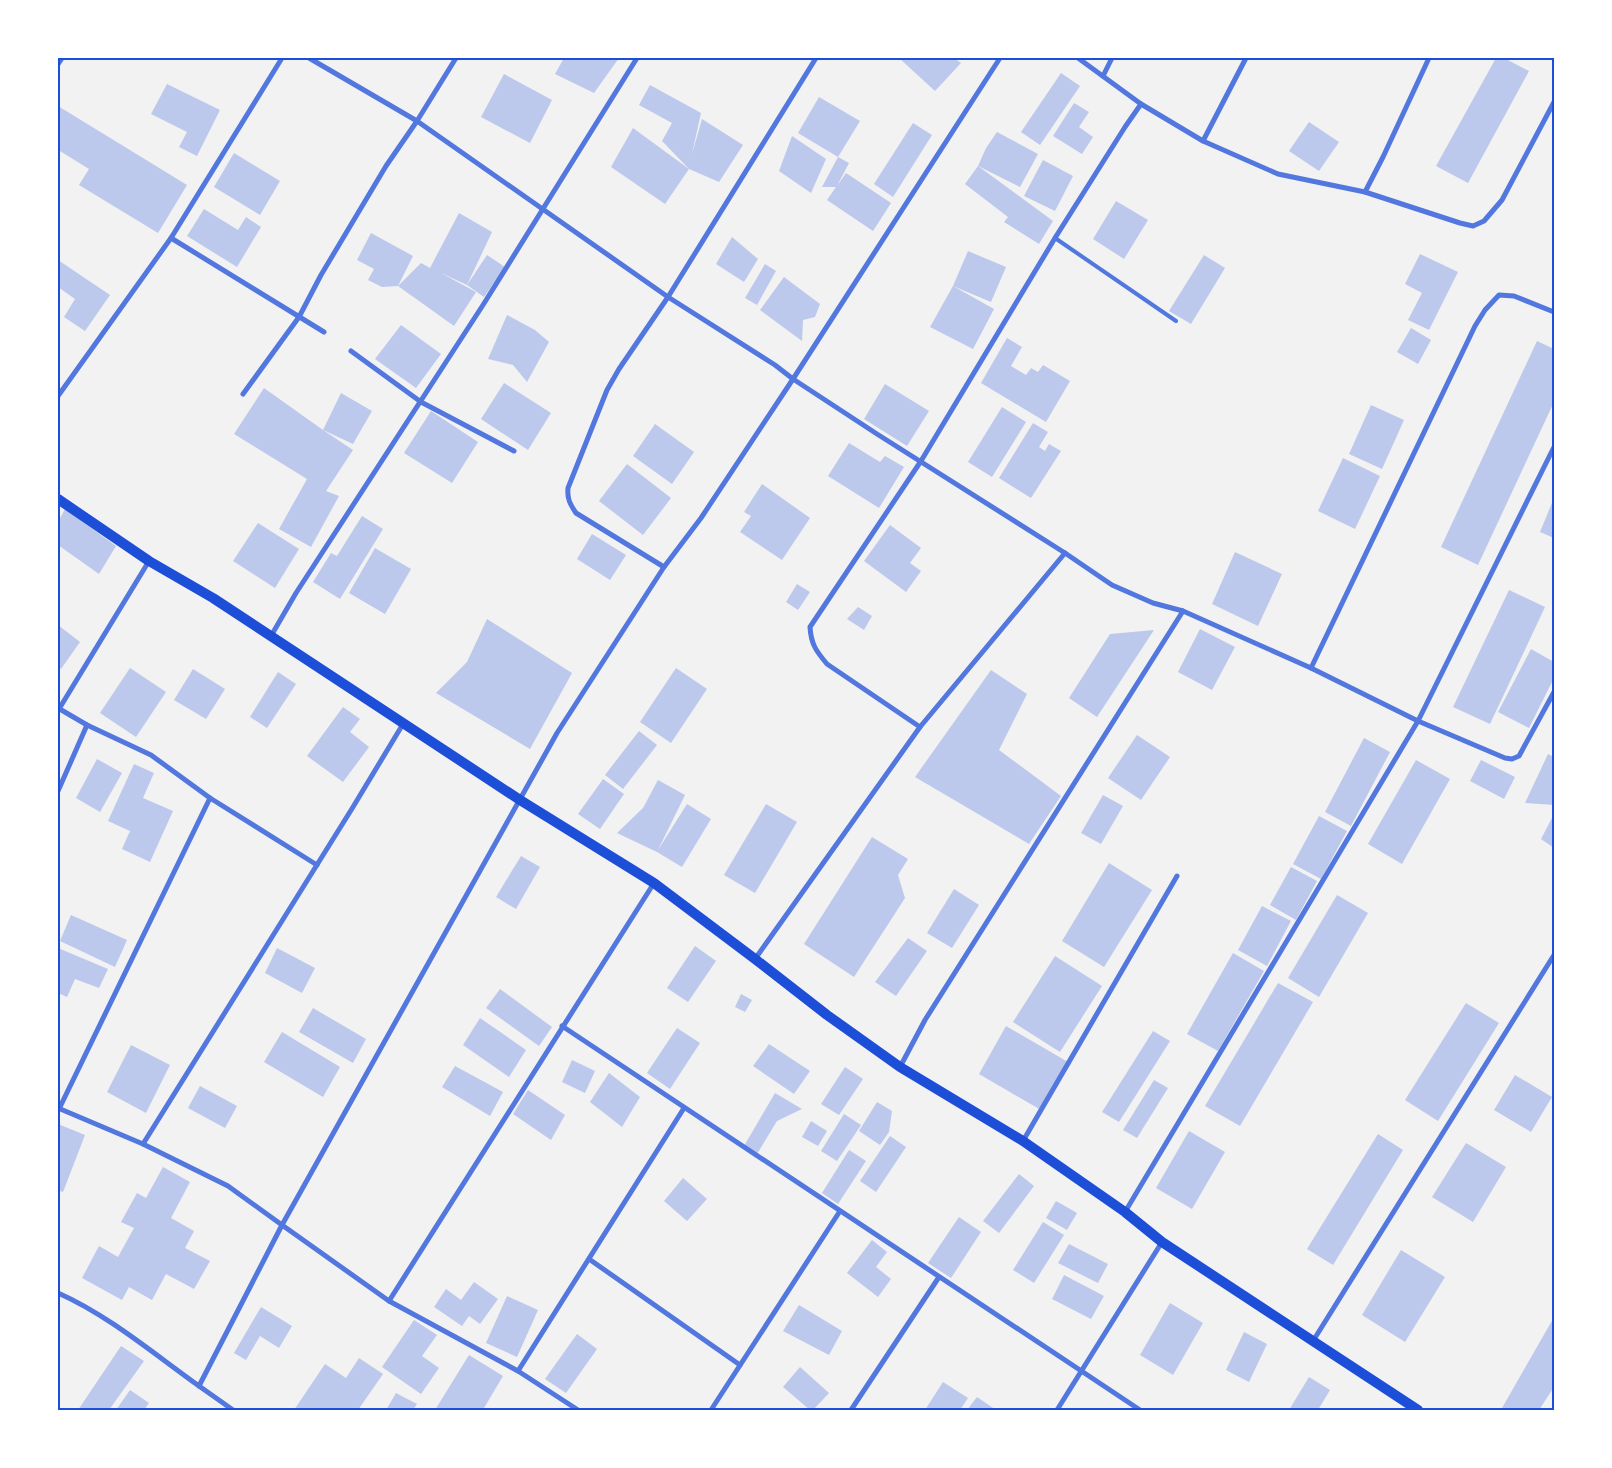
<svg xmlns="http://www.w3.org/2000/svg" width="1612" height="1468" font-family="'Public Sans',sans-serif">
  <rect width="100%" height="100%" fill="#f2f2f2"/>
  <g fill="#bdc9ec">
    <path d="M564,58h55l-25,35 -39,-19z"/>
    <path d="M899,58h55l7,5 -26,28z"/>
    <path d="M1496,58h8l25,13 -61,112 -32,-17z"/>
    <path d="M1061,73l19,13 -40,59 -19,-13z"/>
    <path d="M504,74l48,26 -22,43 -49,-26z"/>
    <path d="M167,84l53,26 -23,46 -18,-9 8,-15 -36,-18z"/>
    <path d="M650,85l51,28 -9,41 10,-35 41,26 -24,37 -30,-13 -27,-28 10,-18 -33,-18z"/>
    <path d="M819,97l41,24 -22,36 -40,-24z"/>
    <path d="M1074,103l15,9 -10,15 14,10 -11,17 -29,-18z"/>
    <path d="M58,106l129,79 -29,48 -79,-48 10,-16 -29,-18 -2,4z"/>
    <path d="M1309,122l30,20 -20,29 -30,-20z"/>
    <path d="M913,123l19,12 -39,62 -19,-13z"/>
    <path d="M633,128l56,41 -24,35 -54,-37z"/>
    <path d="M997,132l41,22 -18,33 -42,-21 75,55 -14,23 -35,-22 4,-5 -43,-33 13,-18 8,-18z"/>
    <path d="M792,136l34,23 -15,34 -32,-22z"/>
    <path d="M234,153l46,28 -20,34 -46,-28z"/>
    <path d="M838,157l11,6 -12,23 9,-13 45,30 -18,28 -46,-31 9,-13h-14z"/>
    <path d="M1043,160l30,16 -18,35 -31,-15z"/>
    <path d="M1116,201l32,19 -24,39 -31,-20z"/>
    <path d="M204,209l34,21 8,-13 15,10 -24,40 -50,-31z"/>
    <path d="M459,213l33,19 -25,53 20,-30 18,12 -21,30 -17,-12 -26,-12 35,19 -22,34 -56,-40 23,-23 9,5z"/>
    <path d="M371,233l42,23 -15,30 -16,1 -14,-7 6,-11 -17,-9z"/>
    <path d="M732,237l26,22 -14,23 -28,-18z"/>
    <path d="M968,251l38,16 -15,35 -38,-16 41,23 -21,40 -43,-22 23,-41z"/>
    <path d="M1420,254l38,18 -29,58 -21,-10 14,-27 -17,-9z"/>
    <path d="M1204,255l21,13 -34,56 -22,-13z"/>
    <path d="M58,260l52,35 -25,36 -21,-14 11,-18 -17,-12z"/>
    <path d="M765,264l11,7 -19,34 -12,-7z"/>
    <path d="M784,277l36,27 -5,13 -12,3 -1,21 -42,-31z"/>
    <path d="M507,315l28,15 14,12 -22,40 -14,-17 -25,-6z"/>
    <path d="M401,325l40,29 -25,34 -41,-29z"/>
    <path d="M1411,328l20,12 -13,24 -21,-12z"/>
    <path d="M1007,338l15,9 -11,19 15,9 5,-7 7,4 5,-7 27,16 -24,41 -65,-39z"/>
    <path d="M1537,341l17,8v53l-76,163 -37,-18z"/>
    <path d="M504,383l47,30 -23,37 -47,-31z"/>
    <path d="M885,384l44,27 -22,35 -43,-27z"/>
    <path d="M264,388l59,42 18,-37 31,18 -19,33 -30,-14 30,20 -27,41 13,5 -28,51 -32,-18 28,-50 -73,-45z"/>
    <path d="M1371,405l33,15 -22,49 -33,-15z"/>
    <path d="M1002,407l24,15 -34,55 -24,-15z"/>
    <path d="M431,411l47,31 -26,41 -48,-30z"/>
    <path d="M1033,423l15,9 -9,15 6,4 4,-7 12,7 -30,47 -32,-20z"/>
    <path d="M655,424l39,28 -22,32 -39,-28z"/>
    <path d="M849,443l31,19 5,-6 19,11 -25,41 -51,-32z"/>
    <path d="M1343,458l37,18 -25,53 -37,-18z"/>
    <path d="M627,464l44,34 -28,37 -44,-34z"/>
    <path d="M762,484l48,34 -28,42 -42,-28 11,-16 -7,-4z"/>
    <path d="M1554,498v40l-14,-6z"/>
    <path d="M65,509l51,37 -17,28 -41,-29v-23z"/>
    <path d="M362,516l21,13 -43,70 -27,-17 18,-29 6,3z"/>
    <path d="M258,523l41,26 -24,39 -42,-27z"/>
    <path d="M890,525l31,23 -11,15 11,8 -15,21 -42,-31z"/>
    <path d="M592,534l34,21 -16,25 -33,-21z"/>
    <path d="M375,548l36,21 -26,45 -36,-21z"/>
    <path d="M1235,552l47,22 -24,52 -46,-22z"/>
    <path d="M797,584l13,8 -12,18 -12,-8z"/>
    <path d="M1509,590l36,17 -55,117 -37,-17z"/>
    <path d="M858,607l14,9 -8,14 -17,-11z"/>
    <path d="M487,619l85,54 -42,76 -94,-56 31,-31z"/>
    <path d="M58,625l22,17 -19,27 -3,-3z"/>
    <path d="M1200,629l35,18 -23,43 -34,-18z"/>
    <path d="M1154,630l-57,87 -28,-19 41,-64z"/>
    <path d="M1531,649l23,13v16l-25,50 -31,-16z"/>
    <path d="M130,668l36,24 -30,45 -36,-24z"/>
    <path d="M676,668l31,21 -36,54 -31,-21z"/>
    <path d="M193,669l32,20 -19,30 -32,-19z"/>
    <path d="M991,670l36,24 -28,56 62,46 -32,48 -114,-67z"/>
    <path d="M278,672l18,12 -29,44 -17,-11z"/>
    <path d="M343,707l17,12 -10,13 19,15 -26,35 -36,-26z"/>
    <path d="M639,731l18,14 -34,44 -18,-14z"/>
    <path d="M1137,735l33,22 -29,43 -33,-22z"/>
    <path d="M1364,738l26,14 -39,74 -26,-14z"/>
    <path d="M1548,754l6,3v48l-29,-2z"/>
    <path d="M97,759l25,14 -22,39 -24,-14z"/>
    <path d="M1416,760l34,19 -48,85 -34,-20z"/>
    <path d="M1481,760l34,17 -11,22 -34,-18z"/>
    <path d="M134,764l20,9 -11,25 30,13 -23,51 -28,-13 8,-18 -22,-10z"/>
    <path d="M603,779l21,15 -24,35 -22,-15z"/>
    <path d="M658,780l27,15 -27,55 29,-46 24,15 -29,48 -25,-15 -40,-19 26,-25z"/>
    <path d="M1103,795l20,11 -22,38 -20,-11z"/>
    <path d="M766,804l31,18 -42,71 -31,-18z"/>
    <path d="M1554,814v34l-13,-9z"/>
    <path d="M1319,816l28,15 -26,48 -28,-15z"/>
    <path d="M872,837l36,22 -10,16 7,23 -51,79 -50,-33z"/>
    <path d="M521,856l19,11 -24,42 -20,-12z"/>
    <path d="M1109,863l43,27 -48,77 -42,-26z"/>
    <path d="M1291,867l26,14 -21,39 -26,-15z"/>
    <path d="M954,889l25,16 -27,43 -25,-15z"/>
    <path d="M1337,895l31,18 -49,84 -31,-19z"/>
    <path d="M1262,906l29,15 -24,45 -29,-16z"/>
    <path d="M71,915l56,25 -12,27 -55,-26z"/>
    <path d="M908,938l19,13 -31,45 -21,-14z"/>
    <path d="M695,946l21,15 -28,41 -21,-14z"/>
    <path d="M58,948l50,21 -9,19 -24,-9 -8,18 -9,-4z"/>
    <path d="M277,948l38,20 -13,25 -37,-20z"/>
    <path d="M1233,953l31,18 -46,80 -31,-17z"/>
    <path d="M1055,956l47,30 -42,66 -47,-30z"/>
    <path d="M1278,983l35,19 -73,124 -35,-20z"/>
    <path d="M500,989l52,38 -13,19 -53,-38z"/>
    <path d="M741,994l11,6 -7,12 -10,-5z"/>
    <path d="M1466,1003l33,20 -61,98 -33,-21z"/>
    <path d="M313,1008l53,31 -13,24 -54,-31z"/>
    <path d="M480,1018l46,32 -17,27 -46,-32z"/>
    <path d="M1006,1026l62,36 -27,48 -62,-36z"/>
    <path d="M677,1028l23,15 -30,46 -23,-16z"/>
    <path d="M1153,1031l17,10 -51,81 -17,-10z"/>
    <path d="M282,1032l58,35 -17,30 -59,-35z"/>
    <path d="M769,1044l41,27 -16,23 -41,-28z"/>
    <path d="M131,1045l39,20 -24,48 -39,-21z"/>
    <path d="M572,1060l23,11 -10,22 -23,-11z"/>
    <path d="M455,1066l48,26 -13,24 -48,-29z"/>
    <path d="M845,1067l18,12 -24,36 -18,-11z"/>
    <path d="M609,1073l31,24 -18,30 -32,-25z"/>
    <path d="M1515,1075l37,22 -21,35 -37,-22z"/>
    <path d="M1154,1080l14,8 -31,50 -14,-8z"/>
    <path d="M200,1086l37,20 -12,22 -37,-20z"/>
    <path d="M528,1090l37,25 -14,25 -38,-26z"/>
    <path d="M775,1093l27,16 -25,12 -20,33 -13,-8z"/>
    <path d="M877,1102l15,9 -3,21 -9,13 -21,-14z"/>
    <path d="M844,1114l17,11 -24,36 -16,-10z"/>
    <path d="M811,1121l16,10 -9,15 -16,-9z"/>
    <path d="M58,1124l27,11 -22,57 -5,-2z"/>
    <path d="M1189,1131l36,21 -33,57 -36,-21z"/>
    <path d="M1378,1134l25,16 -70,115 -26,-16z"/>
    <path d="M890,1136l16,11 -30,45 -16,-11z"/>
    <path d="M1466,1143l40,24 -33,55 -41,-25z"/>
    <path d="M849,1150l17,11 -28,43 -16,-11z"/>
    <path d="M163,1167l27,15 -19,36 23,13 -9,17 25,13 -16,28 -28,-15 -14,26 -23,-13 -7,13 -40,-22 17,-32 19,11 16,-29 -13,-6 16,-29 9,5z"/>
    <path d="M1019,1174l15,12 -35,47 -16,-12z"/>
    <path d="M683,1178l24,21 -20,22 -23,-20z"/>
    <path d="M1056,1201l21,12 -10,17 -21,-12z"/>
    <path d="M959,1217l22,15 -30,46 -23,-15z"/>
    <path d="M1043,1222l21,13 -30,48 -21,-13z"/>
    <path d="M872,1240l15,12 -11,15 15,12 -13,18 -31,-24z"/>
    <path d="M1069,1244l39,20 -10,19 -40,-20z"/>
    <path d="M1401,1250l44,27 -40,65 -43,-27z"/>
    <path d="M1064,1275l40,21 -13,23 -39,-20z"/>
    <path d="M474,1282l24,17 -18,25 -11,-8 -7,10 -28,-19 12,-18 15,11z"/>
    <path d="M507,1296l31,14 -21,47 -31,-14z"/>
    <path d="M1170,1303l33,20 -30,52 -33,-20z"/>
    <path d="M799,1305l43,26 -13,24 -46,-24z"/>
    <path d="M261,1307l31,19 -13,22 -19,-12 -14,24 -12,-7z"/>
    <path d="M1553,1319h1v68l-15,23h-33l-4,-2z"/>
    <path d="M414,1320l23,15 -15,21 17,12 -18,26 -39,-27z"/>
    <path d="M1244,1332l23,12 -18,38 -23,-12z"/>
    <path d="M577,1334l20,15 -31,44 -21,-14z"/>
    <path d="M121,1346l23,15 -35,49h-31z"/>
    <path d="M469,1355l34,21 -19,32 4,2h-53z"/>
    <path d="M359,1358l24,16 -25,36h-64l31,-46 21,14z"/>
    <path d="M800,1367l29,26 -16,17h-3l-27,-23z"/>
    <path d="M1309,1377l21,13 -12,20h-29z"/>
    <path d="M943,1382l25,16 -8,12h-35z"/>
    <path d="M130,1390l19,13 -5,7h-28z"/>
    <path d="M396,1393l21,11 -4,6h-27z"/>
    <path d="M977,1397l19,13h-29z"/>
  </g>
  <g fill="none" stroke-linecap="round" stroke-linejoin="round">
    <path stroke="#5277de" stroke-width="4" d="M1055,238l121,83"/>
    <g stroke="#5277de" stroke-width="5">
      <path d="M309,58l108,63 251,176 107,68 18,14 84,55 188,119 47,32 41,18 30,8 128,57 107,53 87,37 7,1 7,-3 35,-64"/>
      <path d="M1078,58l63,46 62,37 75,33 87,18 18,-35 46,-99"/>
      <path d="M58,64l4,-6"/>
      <path d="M1103,76l9,-18"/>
      <path d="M1203,141l43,-83"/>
      <path d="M1365,192l95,31 13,3 11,-5 18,-21 52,-98"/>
      <path d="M171,238l153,94"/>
      <path d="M351,351l70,51 93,49"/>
      <path d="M243,394l56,-77 22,-42 65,-109 31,-45 39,-63"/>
      <path d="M58,396l113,-158 111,-180"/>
      <path d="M664,567l-88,-54c-6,-9 -9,-14 -8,-25l39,-98 12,-21 49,-72 148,-239"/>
      <path d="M271,636l25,-43 187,-288 154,-247"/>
      <path d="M1311,668l164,-342 10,-16 14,-15 15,1 40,16"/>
      <path d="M58,708l29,17 64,30 59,43 107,67"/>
      <path d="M59,709l90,-148"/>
      <path d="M920,727l-93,-63c-11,-13 -16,-20 -17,-37l111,-166 134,-223 70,-111 16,-23"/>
      <path d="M58,791l29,-66"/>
      <path d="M755,959l165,-232 145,-174"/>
      <path d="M562,1026l578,384"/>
      <path d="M900,1067l25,-47 258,-409"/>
      <path d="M58,1108l85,36 85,42 54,39 107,76 129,70 60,39"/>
      <path d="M59,1109l151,-311"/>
      <path d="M1023,1141l154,-265"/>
      <path d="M143,1144l210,-337 50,-83"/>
      <path d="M1125,1212l293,-491 136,-274"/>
      <path d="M589,1259l151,106"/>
      <path d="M58,1293c50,22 96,61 141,93l83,-161 275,-492 107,-166 37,-49 92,-139 207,-321"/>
      <path d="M389,1301l265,-418"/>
      <path d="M1313,1341l241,-386"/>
      <path d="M518,1371l166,-263"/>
      <path d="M199,1386l34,24"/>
      <path d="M711,1410l129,-199"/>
      <path d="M851,1410l88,-133"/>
      <path d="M1057,1410l105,-168"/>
    </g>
    <path stroke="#1d4ed8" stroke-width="10" d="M58,499l91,62 64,37 307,202 134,83 101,76 72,56 73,52 123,74 102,71 37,30 256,168"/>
  </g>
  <rect width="1612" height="1468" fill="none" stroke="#ffffff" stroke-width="118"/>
  <rect x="59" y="59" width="1494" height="1350" fill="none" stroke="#1d4ed8" stroke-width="2"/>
</svg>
